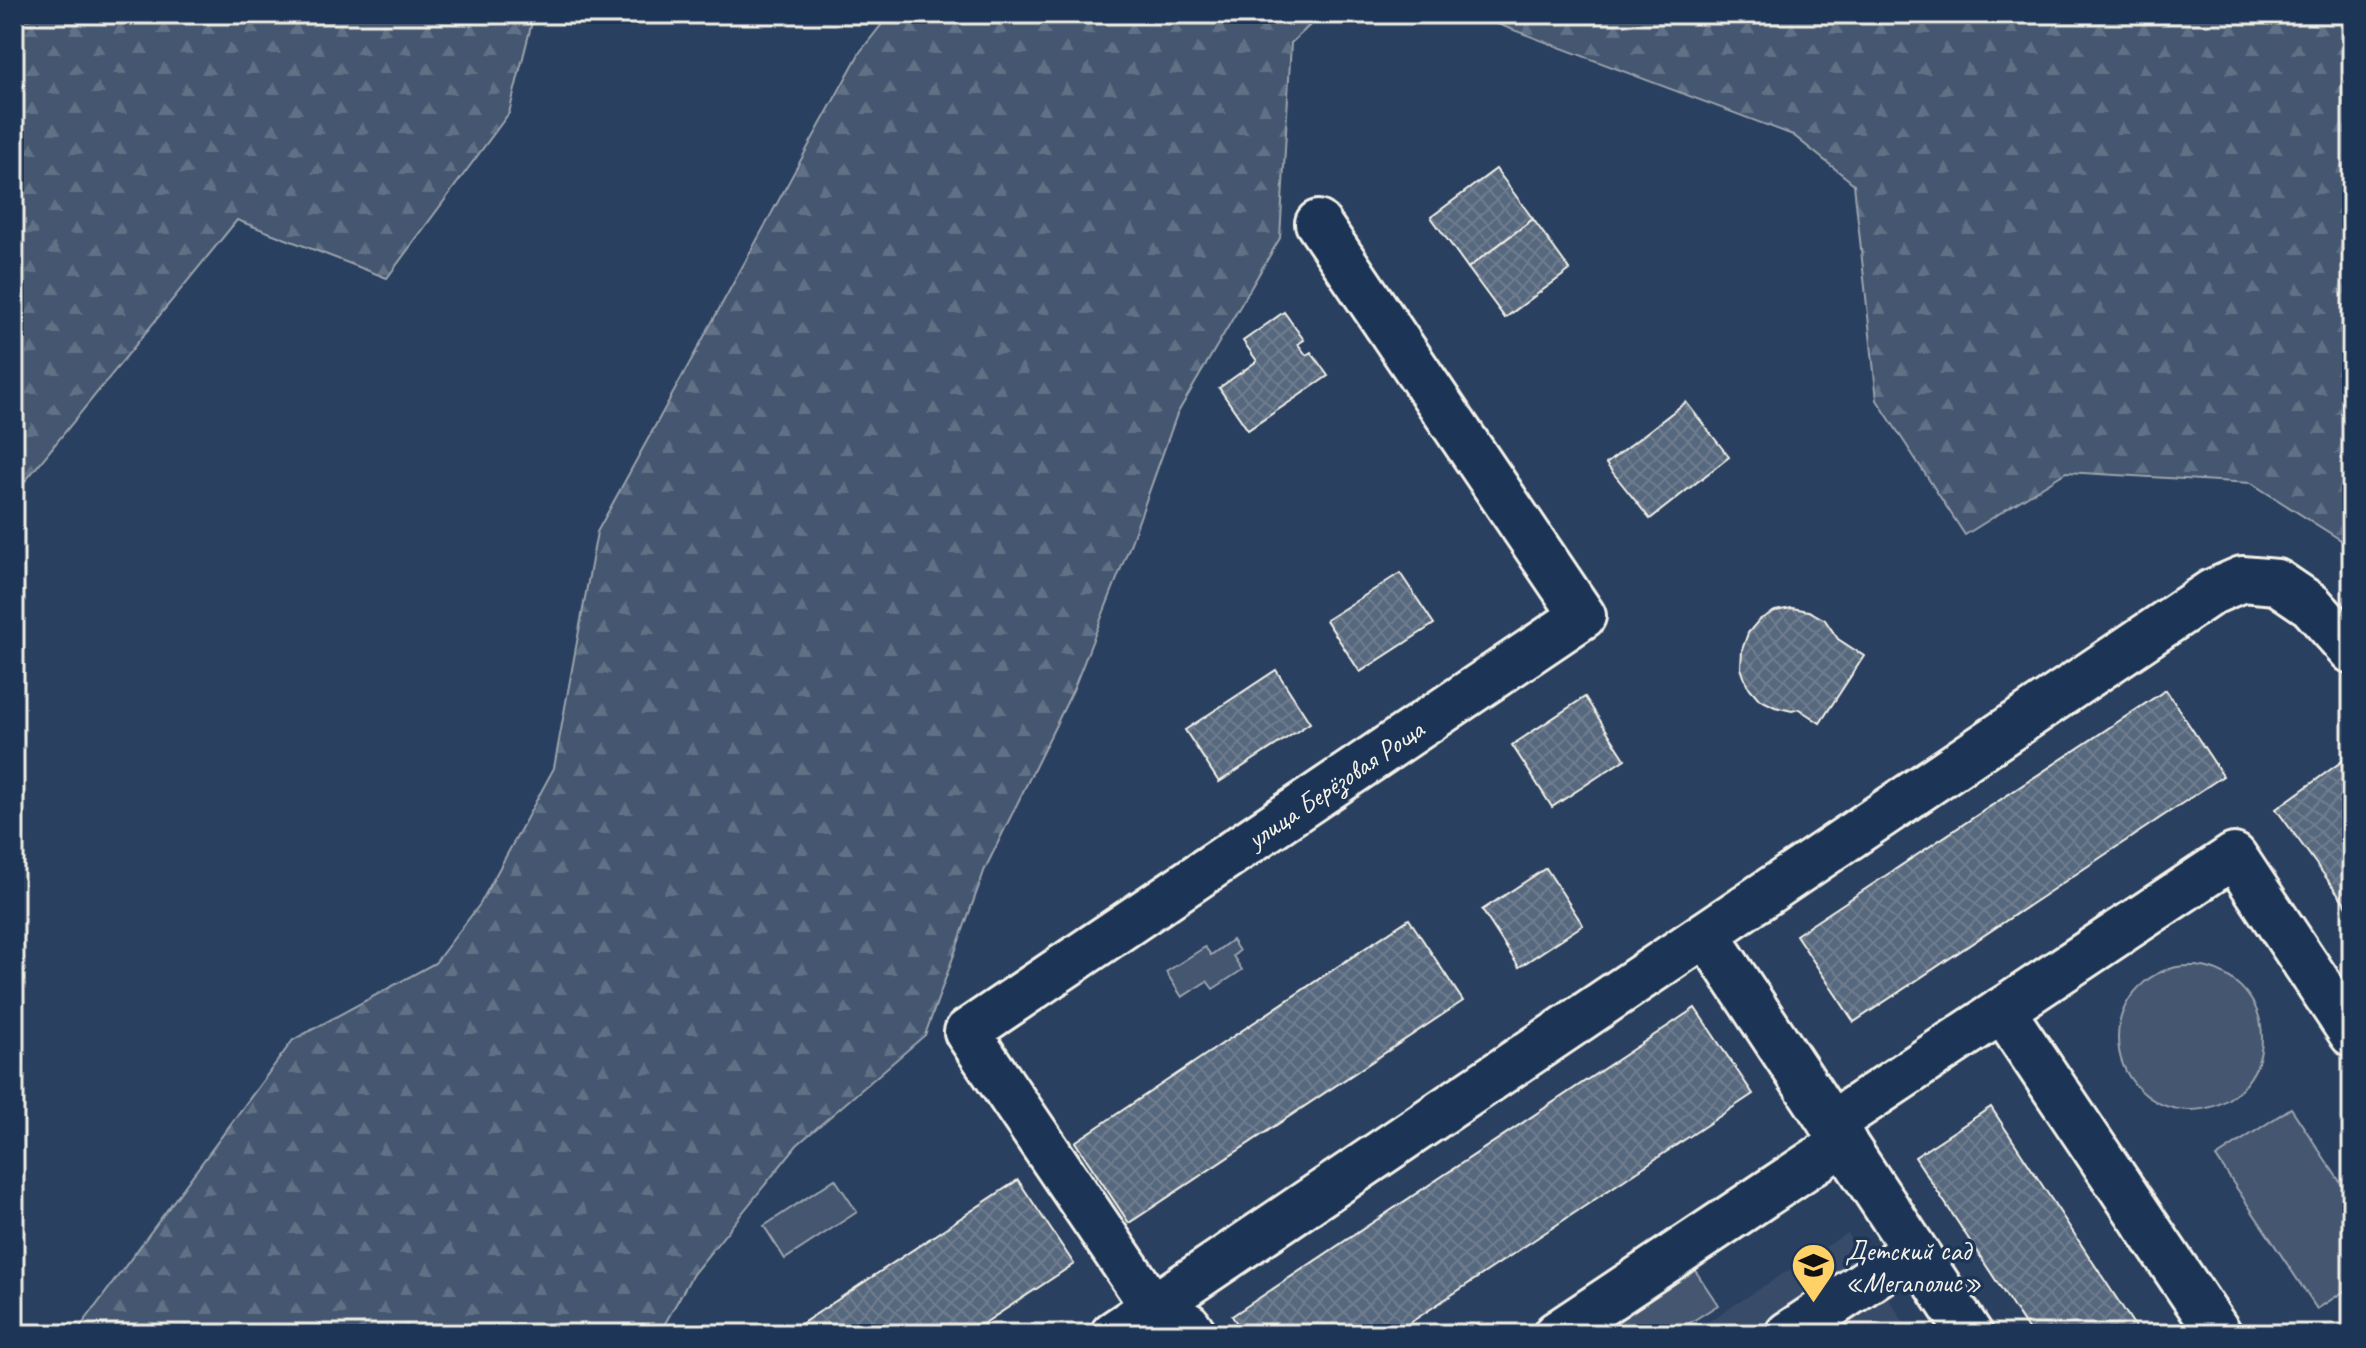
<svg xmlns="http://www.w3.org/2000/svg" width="2366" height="1348" font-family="Caveat,sans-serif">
  <defs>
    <pattern id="forest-firs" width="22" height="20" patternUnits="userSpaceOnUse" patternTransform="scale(2)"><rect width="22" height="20" fill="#445771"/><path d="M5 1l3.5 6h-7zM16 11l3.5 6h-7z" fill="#607085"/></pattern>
    <pattern id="building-cross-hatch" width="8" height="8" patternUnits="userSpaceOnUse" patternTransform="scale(2)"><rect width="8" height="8" fill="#56677d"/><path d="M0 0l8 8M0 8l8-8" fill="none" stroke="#6f7d8f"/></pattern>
  </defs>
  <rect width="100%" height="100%" fill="#2a4060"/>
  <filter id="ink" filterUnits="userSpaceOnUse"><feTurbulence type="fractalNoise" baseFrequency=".0125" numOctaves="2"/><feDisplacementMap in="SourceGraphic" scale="16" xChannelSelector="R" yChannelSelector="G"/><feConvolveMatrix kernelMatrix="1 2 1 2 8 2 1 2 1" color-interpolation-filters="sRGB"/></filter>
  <g filter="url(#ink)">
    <path fill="#374c69" d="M1847,1233l64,101h-222z"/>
    <g fill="#445771" stroke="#9ca4ac" stroke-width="2">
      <path d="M1232,940l7,11 -6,5 9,14 -29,19 -6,-8 -25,16 -16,-25 39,-25 6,8z"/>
      <circle cx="2190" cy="1038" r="72"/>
      <path d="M2291,1108l61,92v86l-35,23 -101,-152z"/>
      <path d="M835,1179l22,33 -72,47 -21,-33z"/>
      <path d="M1689,1261l29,44 -46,29h-84z"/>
    </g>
    <g fill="url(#forest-firs)" stroke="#9ca4ac" stroke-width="2">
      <path d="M14,14h520l-25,99 -122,165 -150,-58 -223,275z"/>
      <path d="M890,14h432l-31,29 -11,195 -103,176 -48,134 -56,142 -88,179 -60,166 -128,110 -104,129 -34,60h-581l3,-8 212,-286 142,-77 45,-59 74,-136 43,-236 263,-480z"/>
      <path d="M1471,14h881v533l-101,-64 -185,-11 -101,63 -88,-135 -23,-216 -61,-49z"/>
    </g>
    <g fill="url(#building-cross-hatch)" stroke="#f4f1e8" stroke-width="2">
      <path d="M1496,169l37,50 -65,49 -37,-51z"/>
      <path d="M1533,219l37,51 -65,48 -37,-50z"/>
      <path d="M1284,312l20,28 -6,4 8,11 5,-3 17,24 -80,54 -29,-42 38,-27 -14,-20z"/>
      <path d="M1686,402l43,55 -79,62 -44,-55z"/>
      <path d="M1400,573l34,51 -74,48 -34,-52z"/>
      <path d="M1792,608l17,3 16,9 13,19 26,17 -44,67 -21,-14 -7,2 -17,-4 -16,-8 -12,-14 -6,-17 1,-18 6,-17 11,-13 16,-9z"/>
      <path d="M1276,670l34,53 -91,59 -34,-52z"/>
      <path d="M2166,690l57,86 -369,246 -58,-87z"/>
      <path d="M1585,697l40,62 -73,48 -40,-62z"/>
      <path d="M2352,754v159l-76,-104z"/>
      <path d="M1546,868l37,57 -64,42 -37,-57z"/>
      <path d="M1409,919l54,82 -334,222 -54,-81z"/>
      <path d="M1695,1008l58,86 -360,240h-149l-12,-18z"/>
      <path d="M1991,1107l57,87 92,140h-109l-116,-177z"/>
      <path d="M1018,1180l56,84 -106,70h-182z"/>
    </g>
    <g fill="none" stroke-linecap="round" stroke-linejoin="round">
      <defs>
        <g id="minor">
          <path d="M1706,934l264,400"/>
          <path d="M2002,1010l217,324"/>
          <path d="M1831,1124l403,-268 118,178"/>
          <path d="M1113,1334l1099,-742 30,-13 35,3 34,23 41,46"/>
          <path id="s1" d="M1194,1334l-6,-9 -35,-18 -186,-275 616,-416 -265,-393"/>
          <path d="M1556,1334l288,-192"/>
          <path d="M1788,1334l126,-84"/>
        </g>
      </defs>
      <use href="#minor" stroke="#f4f1e8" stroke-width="50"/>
      <path stroke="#f4f1e8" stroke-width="5" stroke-dasharray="6 6" stroke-linecap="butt" d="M14,19l38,-5"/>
      <use href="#minor" stroke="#1d3557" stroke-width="44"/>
    </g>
  </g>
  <defs>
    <symbol id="school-pin" viewBox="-11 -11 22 30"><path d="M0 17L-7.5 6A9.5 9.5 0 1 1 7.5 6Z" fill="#ffd166" stroke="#1d3557"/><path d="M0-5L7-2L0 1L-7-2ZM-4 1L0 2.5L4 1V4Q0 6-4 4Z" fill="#111"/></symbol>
  </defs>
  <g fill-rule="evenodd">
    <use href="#school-pin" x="1788" y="1240" width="51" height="69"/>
  </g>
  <g text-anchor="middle" stroke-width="7" stroke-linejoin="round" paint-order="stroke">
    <g font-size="28" fill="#f4f1e8" stroke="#1d3557">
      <text dy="10" stroke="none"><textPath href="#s1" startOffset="826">улица Берёзовая Роща</textPath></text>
    </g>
    <g font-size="28" fill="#f4f1e8" stroke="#1d3557" text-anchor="start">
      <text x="1845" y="1260">Детский сад<tspan x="1845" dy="32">«Мегаполис»</tspan></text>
    </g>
  </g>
  <rect width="2366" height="1348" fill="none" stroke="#1d3557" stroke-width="48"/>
  <rect x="24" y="24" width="2318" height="1300" fill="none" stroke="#f4f1e8" stroke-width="3" filter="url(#ink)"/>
</svg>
